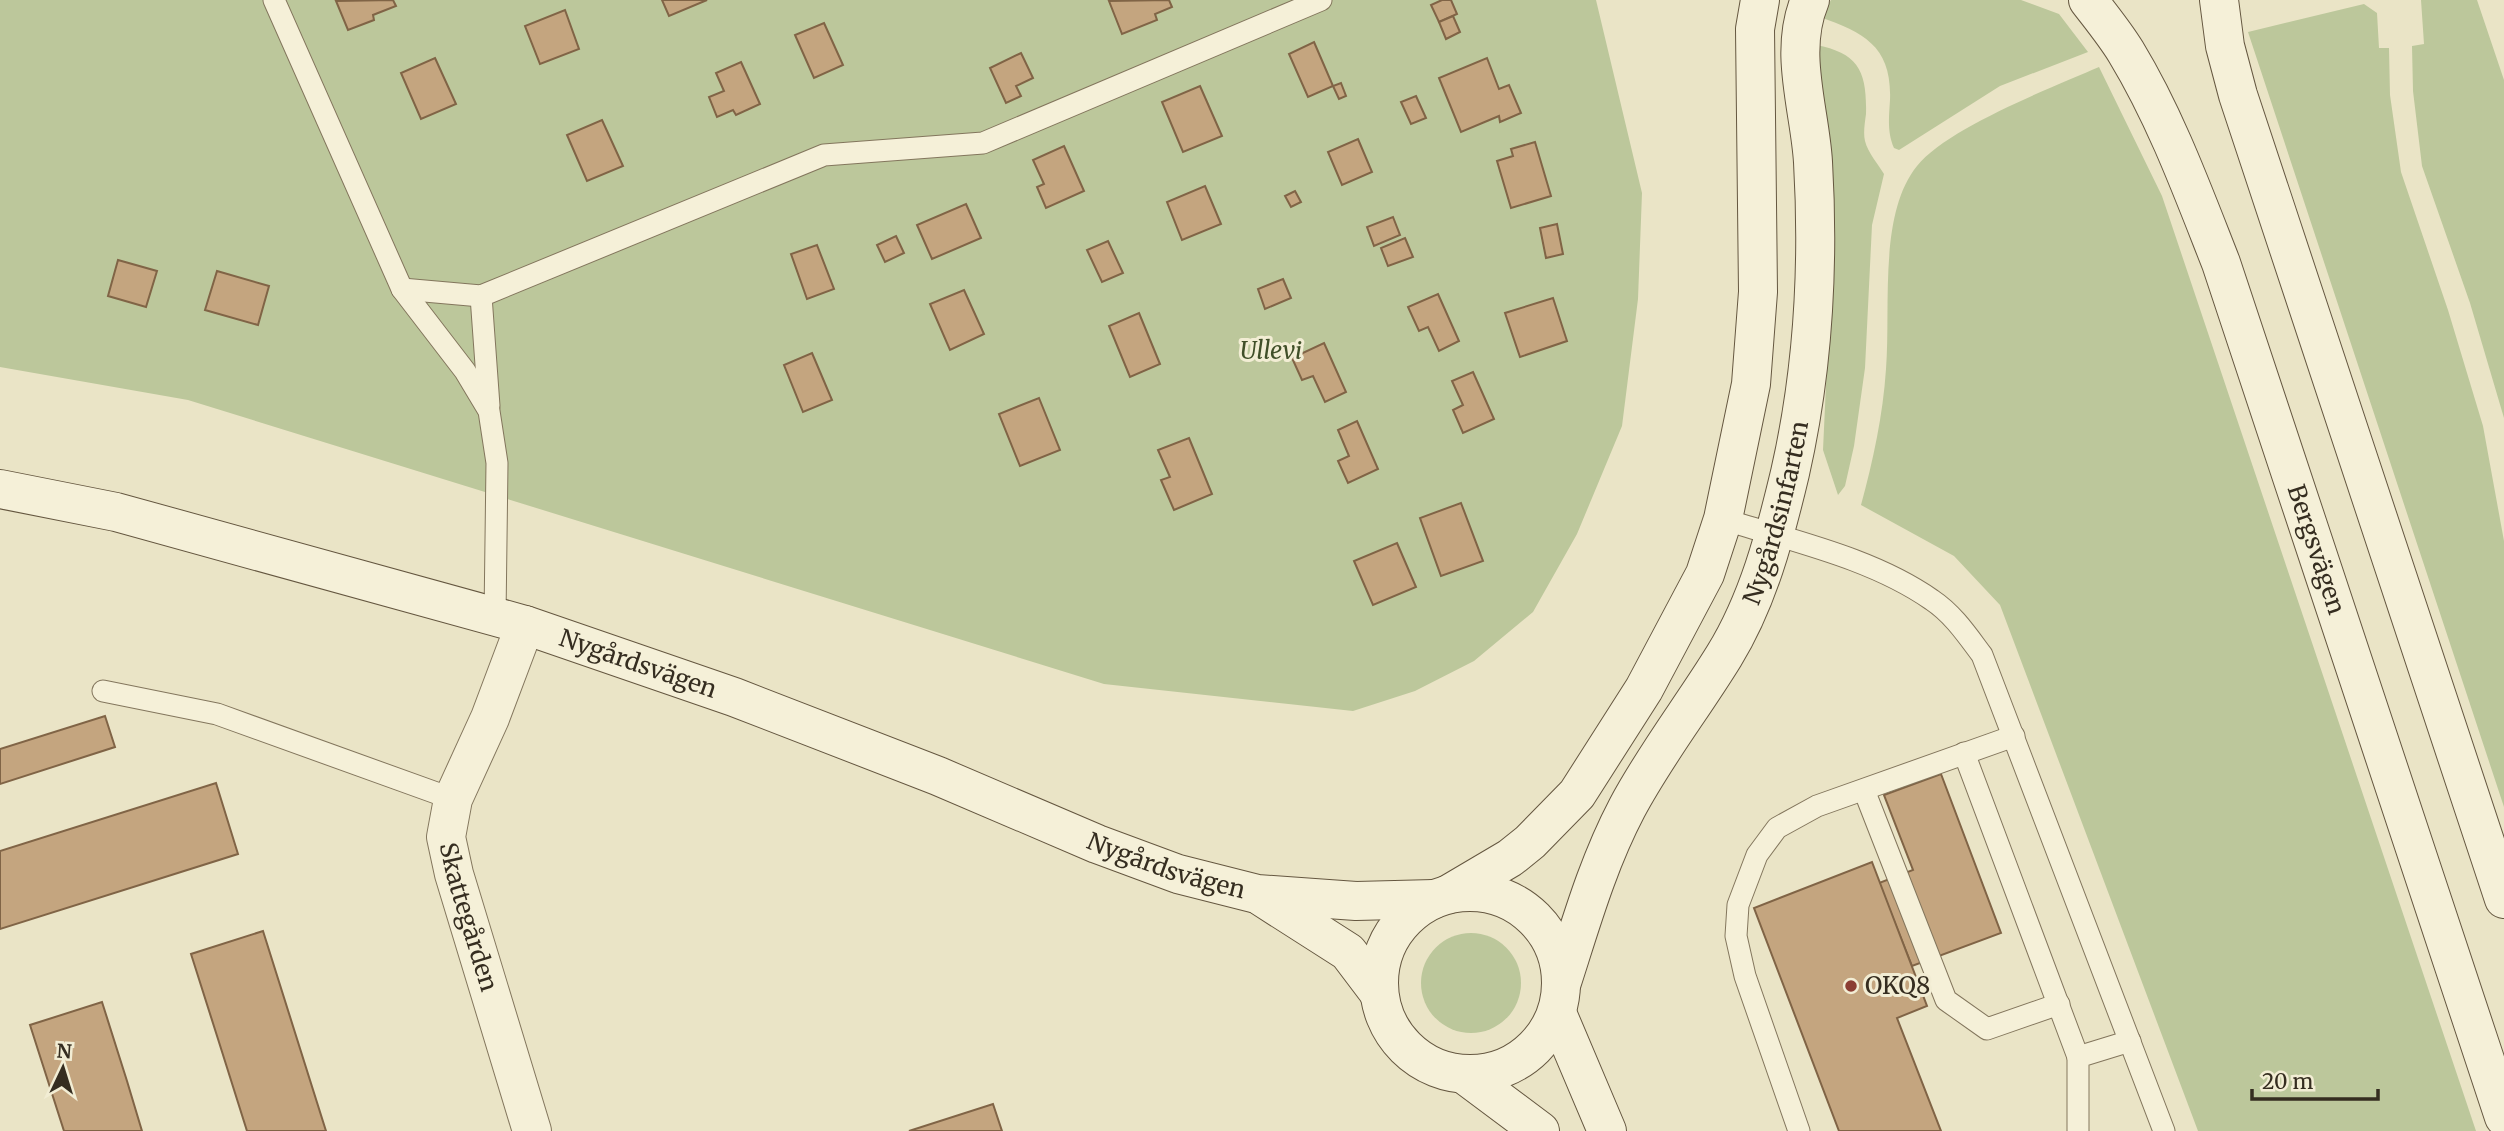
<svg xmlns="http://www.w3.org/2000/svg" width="2504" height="1131" font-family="Merriweather,serif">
  <rect width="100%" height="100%" fill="#eae4c6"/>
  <g fill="#bcc79b">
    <path d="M0,0h1596l46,193 -4,106 -16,127 -45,108 -44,78 -59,49 -59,30 -62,20 -249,-27 -916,-284 -188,-33z"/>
    <path d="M1831,0h190l38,14 29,38 -88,34 -101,64 -5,-2c-7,-16 -5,-31 -4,-48 2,-53 -25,-67 -70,-83z"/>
    <path d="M2421,0h56l27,80v338l-34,-115 -48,-137 -9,-75 -1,-45 12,-2z"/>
    <path d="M2364,4l13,9 2,35h10l1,47 11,77 47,138 35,116 21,115v266l-256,-775z"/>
    <path d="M1816,45c43,8 51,27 50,69 -1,8 -3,19 -1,27 3,12 13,23 19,33l-12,51 -7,143 -11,78 -9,40 -7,9 -15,-45 9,-196z"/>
    <path d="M2099,67l63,129 314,935h-278l-198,-526 -46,-49 -93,-51c12,-44 22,-90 25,-136 5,-60 -8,-155 31,-203 30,-38 136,-79 182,-99z"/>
    <circle cx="1471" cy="983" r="50"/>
  </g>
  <g fill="#c4a57f" stroke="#806446" stroke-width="2">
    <path d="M393,0l3,6 -23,9 1,5 -26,10 -12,-29z"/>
    <path d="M662,0h45l-38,16z"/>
    <path d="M1169,0l3,7 -17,7 2,6 -35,14 -13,-33z"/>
    <path d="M1442,0h9l6,14 -18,8 -8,-17z"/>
    <path d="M565,10l14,39 -39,15 -15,-38z"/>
    <path d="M1453,16l7,16 -14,7 -7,-17z"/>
    <path d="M824,23l19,42 -29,13 -19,-43z"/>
    <path d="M1314,42l19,44 -25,11 -19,-43z"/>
    <path d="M1021,53l12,25 -17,8 5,10 -15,7 -16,-35z"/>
    <path d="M435,58l21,46 -35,15 -20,-46z"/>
    <path d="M1487,58l12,31 10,-4 12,28 -21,9 -1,-6 -38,16 -22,-54z"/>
    <path d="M741,62l19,42 -24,11 -3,-5 -16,7 -8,-20 15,-6 -8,-18z"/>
    <path d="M1341,83l5,13 -7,3 -6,-13z"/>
    <path d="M1200,86l22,50 -39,16 -21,-50z"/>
    <path d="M1416,96l10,22 -15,6 -10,-22z"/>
    <path d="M602,120l21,46 -36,15 -20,-46z"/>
    <path d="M1358,139l14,33 -30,13 -14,-33z"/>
    <path d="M1535,142l16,54 -40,12 -14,-47 16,-5 -2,-7z"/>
    <path d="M1064,146l20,45 -38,17 -9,-21 7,-3 -11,-24z"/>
    <path d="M1205,186l16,38 -39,16 -15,-38z"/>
    <path d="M1295,191l6,11 -10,5 -6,-11z"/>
    <path d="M966,204l15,34 -49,21 -15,-34z"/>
    <path d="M1393,217l7,18 -26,11 -7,-19z"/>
    <path d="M1557,224l6,30 -17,4 -6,-30z"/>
    <path d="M896,236l8,17 -19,9 -8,-17z"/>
    <path d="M1405,238l8,19 -25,9 -7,-18z"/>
    <path d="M1108,241l15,32 -21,9 -15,-32z"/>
    <path d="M817,245l17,44 -27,10 -16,-45z"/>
    <path d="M118,260l39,11 -11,36 -38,-11z"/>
    <path d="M217,271l52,15 -11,39 -53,-15z"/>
    <path d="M1283,279l8,19 -26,11 -7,-20z"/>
    <path d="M964,290l20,44 -34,16 -20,-46z"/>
    <path d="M1438,294l21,47 -20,10 -11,-24 -9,4 -11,-24z"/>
    <path d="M1553,298l14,43 -47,16 -15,-44z"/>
    <path d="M1139,313l21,51 -30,13 -21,-51z"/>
    <path d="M1324,343l22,49 -21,10 -12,-26 -11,4 -10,-22z"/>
    <path d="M812,353l20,47 -29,12 -19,-47z"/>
    <path d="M1473,372l21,47 -31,14 -10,-23 10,-5 -11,-24z"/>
    <path d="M1039,398l21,52 -40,16 -21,-52z"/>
    <path d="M1357,421l21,48 -30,14 -10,-22 11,-5 -11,-26z"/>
    <path d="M1189,438l23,56 -38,16 -13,-30 9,-3 -12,-27z"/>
    <path d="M1461,503l22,58 -42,15 -21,-58z"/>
    <path d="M1397,543l19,44 -43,18 -19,-44z"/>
    <path d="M105,716l10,31 -115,37v-35z"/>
    <path d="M1941,774l60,159 -89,33 -33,-83 34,-13 -29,-75z"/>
    <path d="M216,783l22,71 -238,75v-78z"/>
    <path d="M1872,862l55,144 -30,12 44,113h-102l-85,-223z"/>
    <path d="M263,931l63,200h-79l-29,-92 -27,-85z"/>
    <path d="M102,1002l25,79 15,50h-78l-34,-106z"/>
    <path d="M993,1104l9,27h-93z"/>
  </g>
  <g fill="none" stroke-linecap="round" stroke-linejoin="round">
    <defs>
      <g id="lane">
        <path d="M274,0l128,289 63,82 24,40 8,52 -2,154"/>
        <path d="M402,289l79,7 343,-141 159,-12 338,-143"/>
        <path d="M481,296l8,110"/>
        <path d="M1723,519c69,22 149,39 209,81 21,14 35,35 50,55l182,476"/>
        <path d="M103,691l114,23 236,85"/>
        <path d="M1964,753l114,304"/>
        <path d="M1864,790l82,210 41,29 72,-25"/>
        <path d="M1799,1131l-54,-155 -9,-40 2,-31 19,-50 20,-27 40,-22 197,-70"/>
        <path d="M2078,1131v-74l52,-16"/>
      </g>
      <g id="street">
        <path id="s1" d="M525,625l-35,93 -37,81 -7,38 8,37 78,257"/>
      </g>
      <g id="secondary">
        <path id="s2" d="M2088,0c13,17 27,34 38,52 40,66 67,140 95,211l283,854"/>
        <path d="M2219,0l6,46 13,49 266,804"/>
        <path id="s3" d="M0,489l116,23 409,113 209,72 204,79 159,68 81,30 79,20 99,7 78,-2"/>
        <circle cx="1470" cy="983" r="91"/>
        <path d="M1449,894l61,-36 20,-16 47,-48 67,-105 61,-115 18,-55 28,-135 7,-92 -3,-263 5,-29"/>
        <path d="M1262,897l86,55 31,41"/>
        <path id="s4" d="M1562,982c19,-59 36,-119 65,-174 28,-53 65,-100 97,-152 34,-55 51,-120 66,-183 23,-101 29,-208 23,-311 -3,-52 -25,-110 -3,-162"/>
        <path d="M1557,1013l50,118"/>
        <path d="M1465,1075l75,56"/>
      </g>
    </defs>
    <use href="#lane" stroke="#83765d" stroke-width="23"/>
    <use href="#street" stroke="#83765d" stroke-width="40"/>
    <use href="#secondary" stroke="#655740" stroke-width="40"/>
    <use href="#lane" stroke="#f5f0d8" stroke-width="21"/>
    <use href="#street" stroke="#f5f0d8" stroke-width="38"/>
    <use href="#secondary" stroke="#f5f0d8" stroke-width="38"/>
  </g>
  <circle fill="#8c3e33" stroke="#f2edd4" stroke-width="2.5" cx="1851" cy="986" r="7"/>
  <g text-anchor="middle" stroke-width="6" stroke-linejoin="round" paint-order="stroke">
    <g font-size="24" font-style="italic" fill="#404f28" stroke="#f2edd4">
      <text x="1271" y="359">Ullevi</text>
    </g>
    <g font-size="24" fill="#352d20" stroke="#f2edd4">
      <text dy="8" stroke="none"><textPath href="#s4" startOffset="520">Nygårdsinfarten</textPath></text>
      <text dy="8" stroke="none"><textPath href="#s2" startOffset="598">Bergsvägen</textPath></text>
      <text dy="8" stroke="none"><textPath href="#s3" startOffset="662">Nygårdsvägen</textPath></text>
      <text dy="8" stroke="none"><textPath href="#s3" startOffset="1228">Nygårdsvägen</textPath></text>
      <text dy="8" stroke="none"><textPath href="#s1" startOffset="310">Skattegården</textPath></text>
    </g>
    <g font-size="24" fill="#352d20" stroke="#f2edd4" text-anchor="start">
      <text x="1865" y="994">OKQ8</text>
    </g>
  </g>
  <g transform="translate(63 1068) rotate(4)" stroke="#f2edd4" stroke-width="5" paint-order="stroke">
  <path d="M0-5L12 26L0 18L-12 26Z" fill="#352d20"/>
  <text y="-10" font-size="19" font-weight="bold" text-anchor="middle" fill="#352d20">N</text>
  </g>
  <path d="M2252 1089v10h126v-10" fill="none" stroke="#352d20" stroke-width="3.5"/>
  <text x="2262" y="1089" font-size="21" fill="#352d20" stroke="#f2edd4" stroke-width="5" paint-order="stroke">20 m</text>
</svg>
